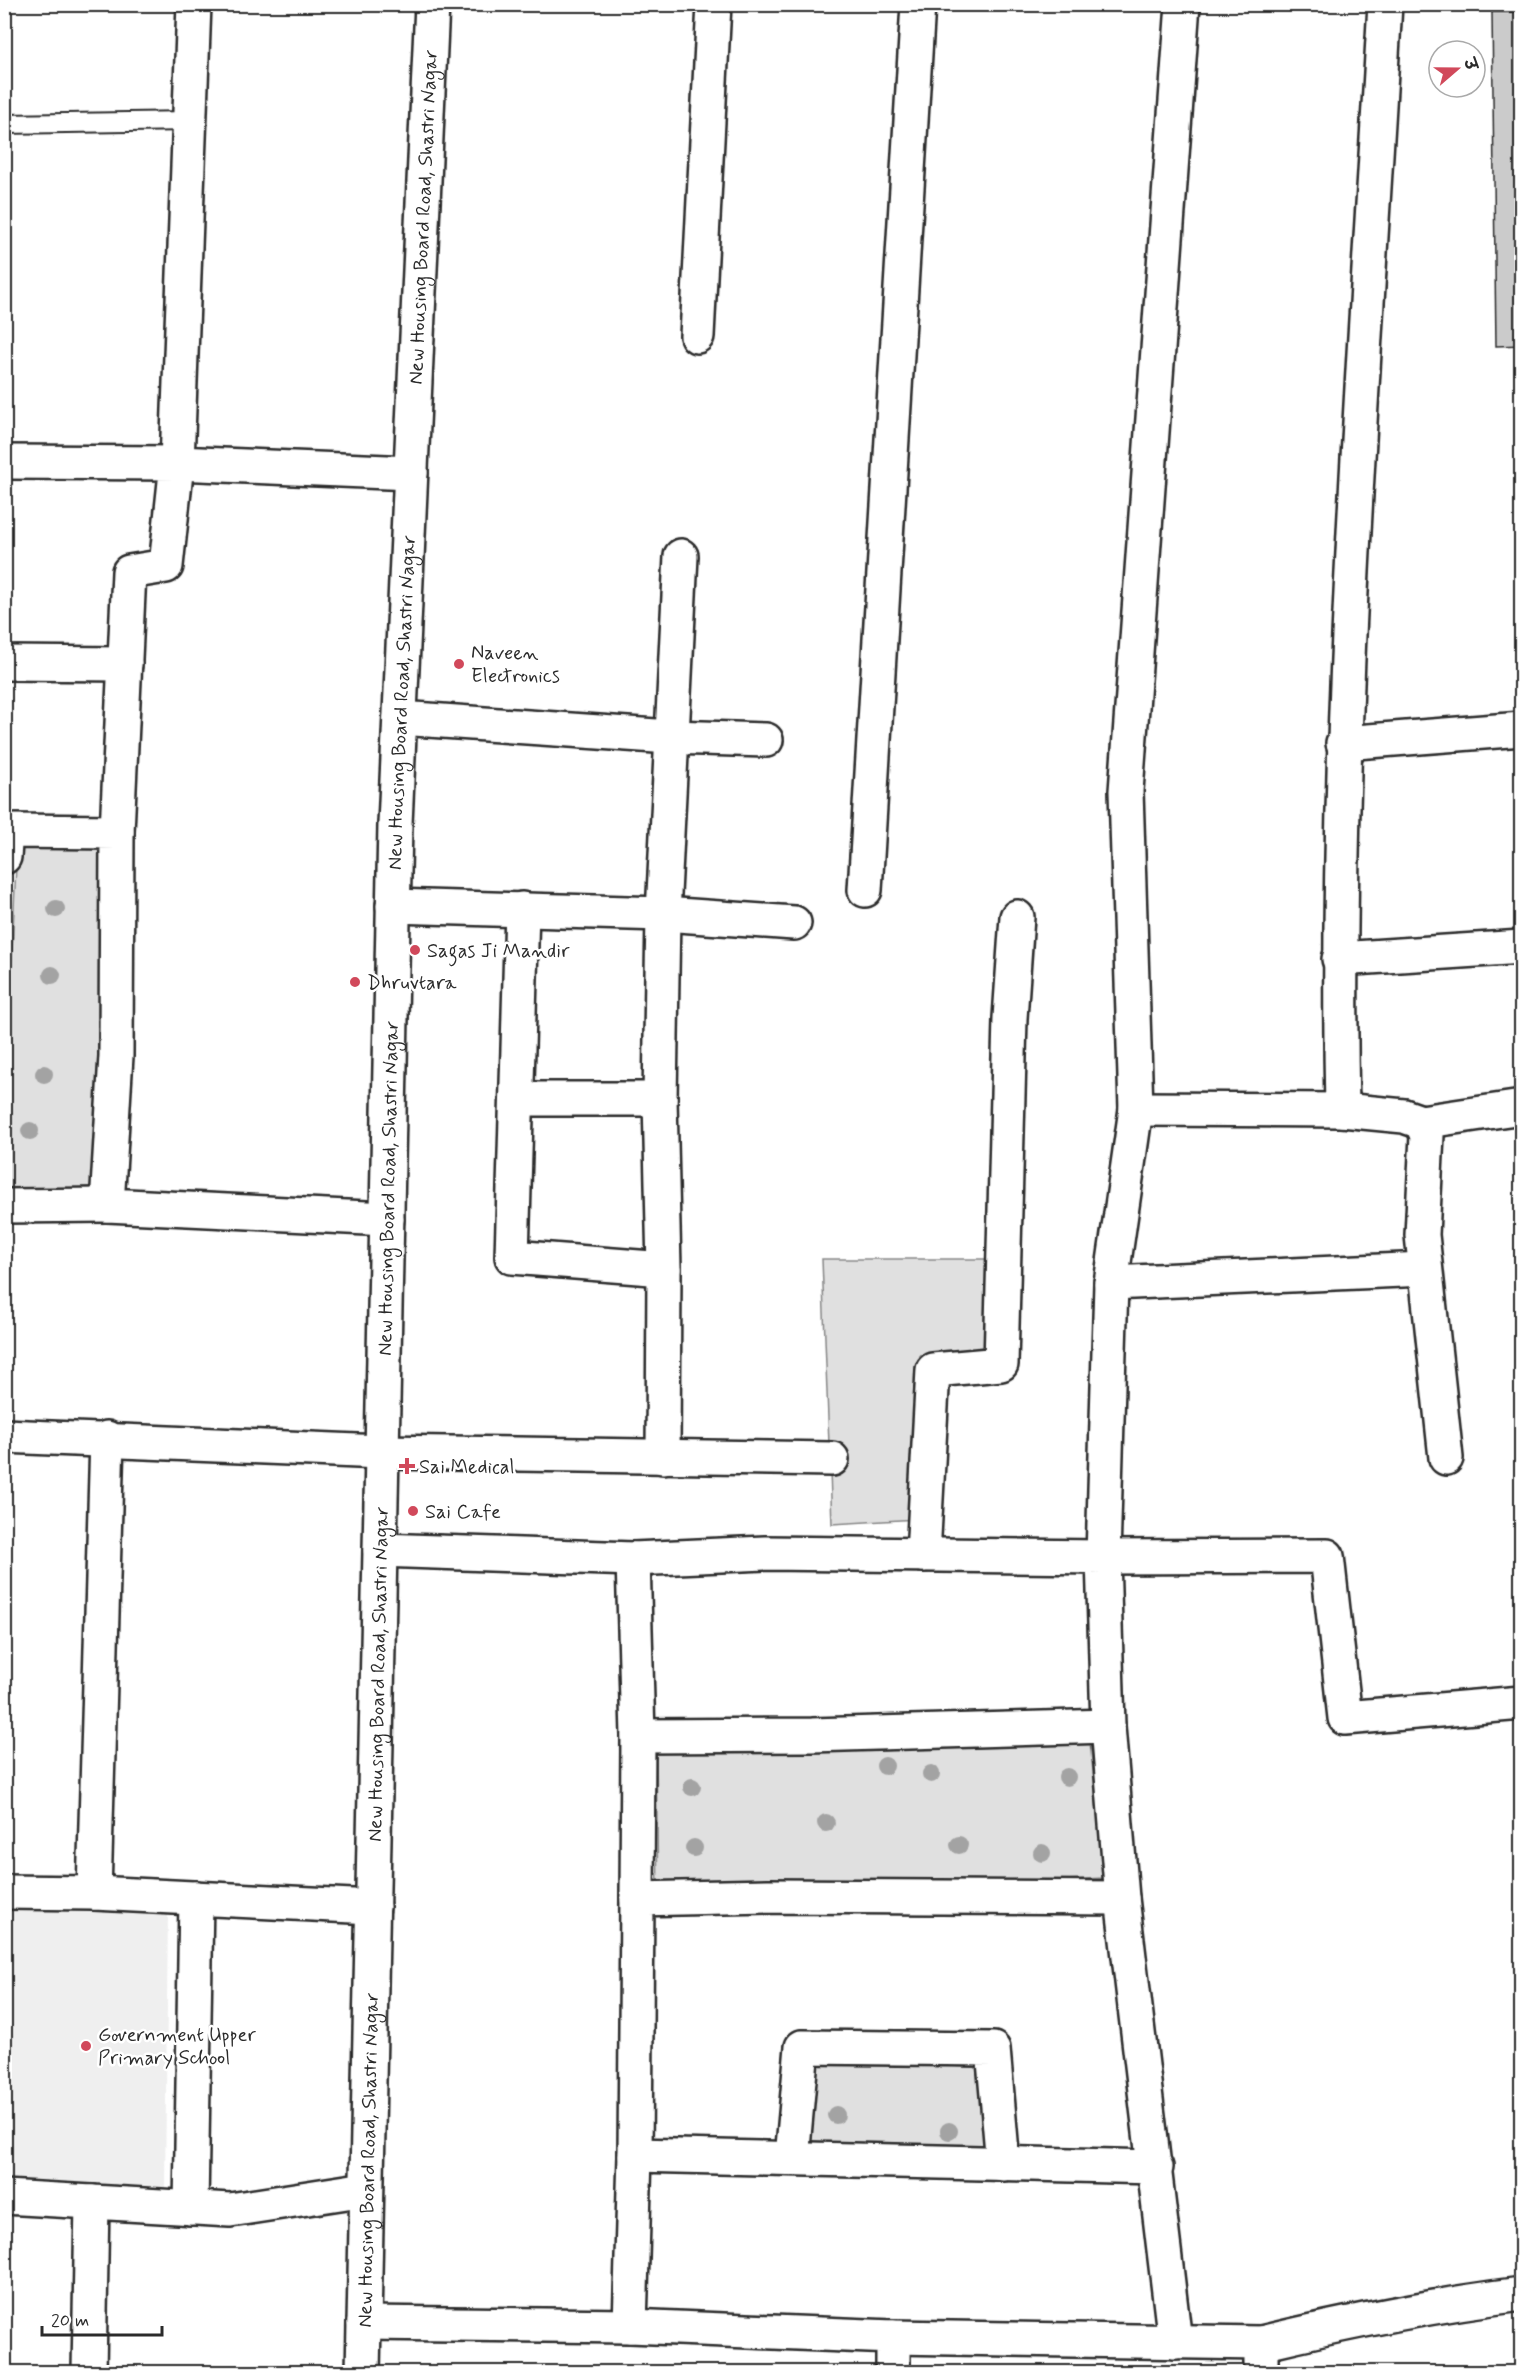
<svg xmlns="http://www.w3.org/2000/svg" width="1526" height="2377" font-family="Mynerve,'Playpen Sans Deva',sans-serif">
  <rect width="100%" height="100%" fill="#fff"/>
  <filter id="ink" filterUnits="userSpaceOnUse"><feTurbulence type="fractalNoise" baseFrequency=".0167" numOctaves="2"/><feDisplacementMap in="SourceGraphic" scale="12" xChannelSelector="R" yChannelSelector="G"/><feConvolveMatrix kernelMatrix="1 2 1 2 8 2 1 2 1" color-interpolation-filters="sRGB"/></filter>
  <g filter="url(#ink)">
    <path fill="#efefef" d="M5,1909l163,5 -3,273 -160,-9z"/>
    <g fill="#e0e0e0" stroke="#868686" stroke-width="1.5">
      <path d="M17,844l89,1 -13,342 -88,4v-88z"/>
      <path d="M822,1259h169l-5,92 -66,4 -3,164 -85,5z"/>
      <path d="M1090,1742l14,136 -446,22 -2,-148z"/>
      <path d="M808,2059l181,9 -2,87h-185z"/>
    </g>
    <path fill="#cbcbcb" stroke="#2b2b2b" stroke-width="1.5" d="M1492,12h30v333l-26,1z"/>
    <g fill="none" stroke-linecap="round" stroke-linejoin="round">
      <defs>
        <path id="lane" d="M4,124l186,-3"/>
        <g id="street">
          <path d="M194,4l-17,459 234,10"/>
          <path d="M1183,4l-57,787 10,318 -25,174 -8,274 224,-1 18,162 177,-15"/>
          <path d="M697,336l17,-332"/>
          <path d="M4,462l173,1 -11,103 -37,6 -12,260"/>
          <path d="M4,663l121,1"/>
          <path d="M400,718l270,19 96,3"/>
          <path d="M1343,743l179,-14"/>
          <path d="M4,857l2,-26 111,1 -1,224 -9,149 280,14"/>
          <path d="M865,890l53,-886"/>
          <path d="M393,906l270,8 131,9"/>
          <path d="M522,909l-10,348 152,12"/>
          <path d="M1339,959l183,-12"/>
          <path d="M518,1099h142"/>
          <path d="M1136,1109l206,1c-8,-369 22,-737 43,-1106"/>
          <path d="M1342,1110l62,6 17,6 6,13 -5,100 24,223"/>
          <path d="M1421,1122l101,-15"/>
          <path d="M4,1206l103,-1"/>
          <path d="M1111,1283l314,-14"/>
          <path d="M4,1436l377,16 451,7"/>
          <path d="M663,1457l1,-188 -4,-170 3,-185 18,-358"/>
          <path d="M923,1555l10,-185 68,-6 9,-346 7,-101"/>
          <path d="M633,1559l5,177 -1,163"/>
          <path d="M638,1736l174,-1 296,-9"/>
          <path d="M4,1892l90,1 13,-455"/>
          <path d="M94,1893l279,14"/>
          <path d="M1122,1898l53,444"/>
          <path d="M635,2155l521,12"/>
          <path d="M792,2158l10,-111 191,2 10,115"/>
          <path d="M4,2197l88,5"/>
          <path d="M191,2208l5,-310"/>
          <path d="M364,2323l266,3 5,-171 2,-256 131,-3 354,2 -14,-172 -5,-169 -338,-4 -132,6 -253,-9"/>
          <path d="M630,2326l263,11v35"/>
          <path d="M893,2337l368,6v29"/>
          <path d="M1261,2343c87,-21 172,-38 261,-49"/>
          <path d="M89,2372l3,-170 138,8 136,-21"/>
        </g>
        <g id="secondary">
          <path id="s1" d="M363,2372l32,-1548 37,-820"/>
        </g>
      </defs>
      <use href="#lane" stroke="#2b2b2b" stroke-width="22"/>
      <use href="#street" stroke="#2b2b2b" stroke-width="38"/>
      <use href="#secondary" stroke="#2b2b2b" stroke-width="38"/>
      <use href="#lane" stroke="#fff" stroke-width="18"/>
      <use href="#street" stroke="#fff" stroke-width="33"/>
      <use href="#secondary" stroke="#fff" stroke-width="33"/>
    </g>
    <g fill="#a3a3a3">
      <circle cx="56" cy="909" r="9"/>
      <circle cx="52" cy="975" r="9"/>
      <circle cx="44" cy="1074" r="9"/>
      <circle cx="30" cy="1131" r="9"/>
      <circle cx="885" cy="1766" r="9"/>
      <circle cx="931" cy="1774" r="9"/>
      <circle cx="1067" cy="1777" r="9"/>
      <circle cx="692" cy="1787" r="9"/>
      <circle cx="826" cy="1823" r="9"/>
      <circle cx="959" cy="1845" r="9"/>
      <circle cx="694" cy="1848" r="9"/>
      <circle cx="1042" cy="1853" r="9"/>
      <circle cx="836" cy="2115" r="9"/>
      <circle cx="949" cy="2131" r="9"/>
    </g>
  </g>
  <g fill="#d1495b" stroke="#fff" stroke-width="2">
    <circle cx="459" cy="664" r="6"/>
    <circle cx="415" cy="950" r="6"/>
    <circle cx="355" cy="982" r="6"/>
    <path d="M404 1457h6v6h6v6h-6v6h-6v-6h-6v-6h6z"/>
    <circle cx="413" cy="1511" r="6"/>
    <circle cx="86" cy="2046" r="6"/>
  </g>
  <g text-anchor="middle" stroke-width="5" stroke-linejoin="round" paint-order="stroke">
    <g font-size="20" fill="#2b2b2b" stroke="#fff">
      <text dy="7" stroke="none"><textPath href="#s1" startOffset="2156">New Housing Board Road, Shastri Nagar</textPath></text>
      <text dy="7" stroke="none"><textPath href="#s1" startOffset="1670">New Housing Board Road, Shastri Nagar</textPath></text>
      <text dy="7" stroke="none"><textPath href="#s1" startOffset="1184">New Housing Board Road, Shastri Nagar</textPath></text>
      <text dy="7" stroke="none"><textPath href="#s1" startOffset="698">New Housing Board Road, Shastri Nagar</textPath></text>
      <text dy="7" stroke="none"><textPath href="#s1" startOffset="212">New Housing Board Road, Shastri Nagar</textPath></text>
    </g>
    <g font-size="20" fill="#2b2b2b" stroke="#fff" text-anchor="start">
      <text x="471" y="659">Naveen<tspan x="471" dy="23">Electronics</tspan></text>
      <text x="427" y="957">Sagas Ji Mandir</text>
      <text x="367" y="989">Dhruvtara</text>
      <text x="419" y="1473">Sai Medical</text>
      <text x="425" y="1518">Sai Cafe</text>
      <text x="98" y="2041">Government Upper<tspan x="98" dy="23">Primary School</tspan></text>
    </g>
  </g>
  <rect width="1526" height="2377" fill="none" stroke="#fff" stroke-width="24"/>
  <rect x="12" y="12" width="1502" height="2353" fill="none" stroke="#2b2b2b" stroke-width="2" filter="url(#ink)"/>
  <g transform="translate(1457 69) rotate(70)"><circle r="28" fill="#ffffff" stroke="#aaaaaa" stroke-width="1.5"/>
  <path d="M0-4.5L10 22L0 15L-10 22Z" fill="#d1495b"/>
  <text y="-9" font-size="16" font-weight="bold" text-anchor="middle" fill="#2b2b2b">उ</text>
  </g>
  <path d="M42 2326v9h120v-9" fill="none" stroke="#2b2b2b" stroke-width="3"/>
  <text x="51" y="2326" font-size="18" fill="#2b2b2b" stroke="#ffffff" stroke-width="4.5" paint-order="stroke">20 m</text>
</svg>
